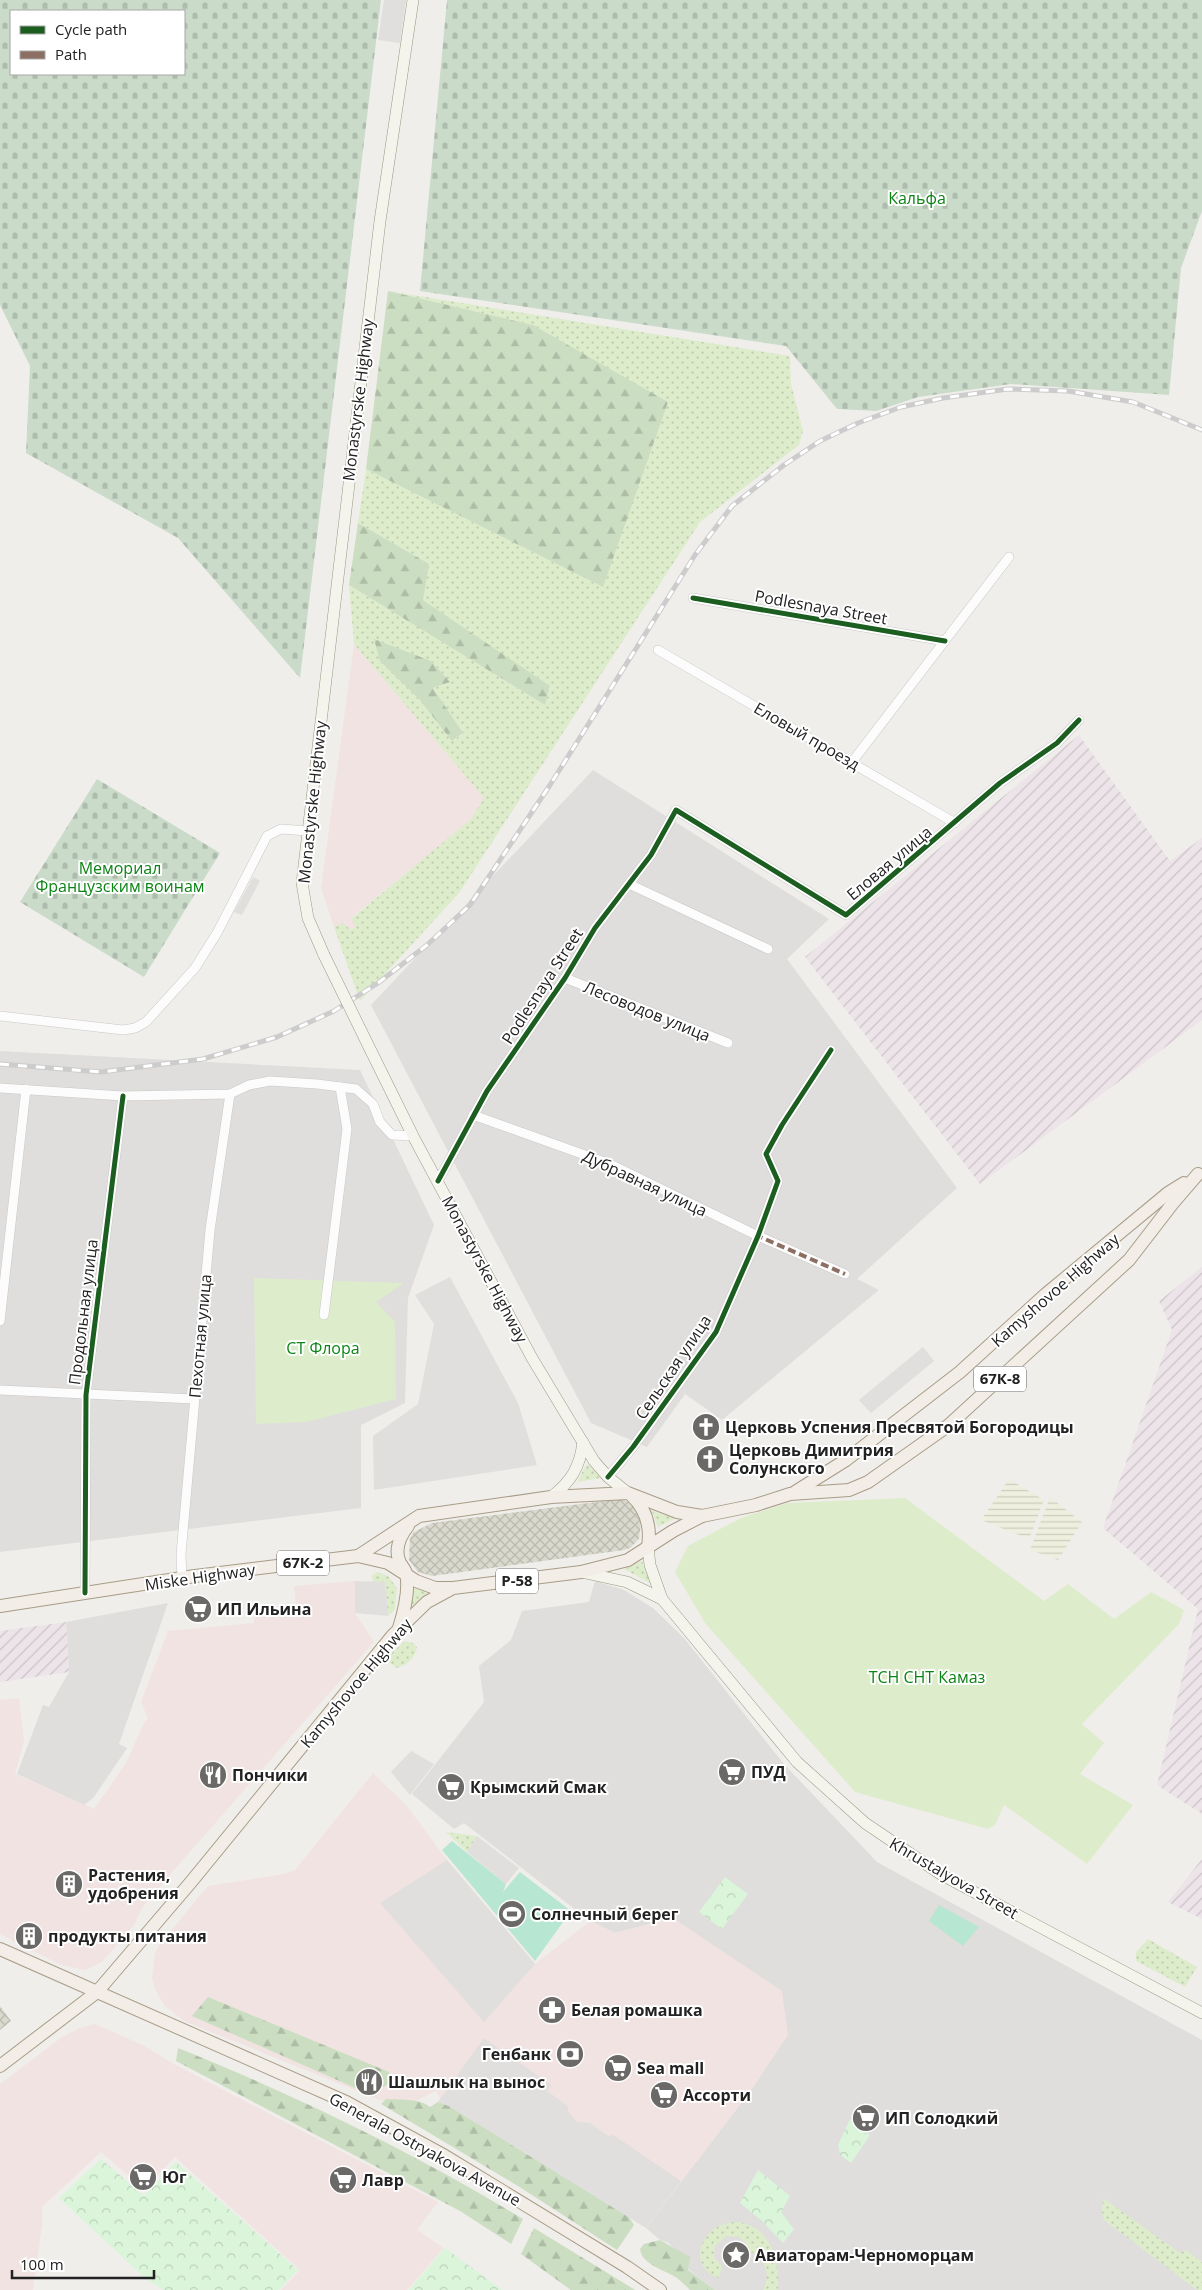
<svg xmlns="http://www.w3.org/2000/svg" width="1202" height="2290" font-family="'Open Sans',sans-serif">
  <defs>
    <pattern id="industrial-furrows" width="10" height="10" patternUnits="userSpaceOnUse" patternTransform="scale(1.25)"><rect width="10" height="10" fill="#ede4e9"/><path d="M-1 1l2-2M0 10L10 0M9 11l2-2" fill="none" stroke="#cbc3c8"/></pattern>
    <pattern id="construction-cross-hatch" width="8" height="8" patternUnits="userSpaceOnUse" patternTransform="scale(1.25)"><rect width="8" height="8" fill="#d9d9cd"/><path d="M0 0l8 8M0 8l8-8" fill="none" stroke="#babab0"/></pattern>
    <pattern id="farmland-rules" width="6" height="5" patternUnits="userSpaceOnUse" patternTransform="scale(1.25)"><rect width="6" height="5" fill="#efefdf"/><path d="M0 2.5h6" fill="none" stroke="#cdcdbf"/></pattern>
    <pattern id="grass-dots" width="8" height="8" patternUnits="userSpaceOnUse" patternTransform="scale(1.25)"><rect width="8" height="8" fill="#ddeccb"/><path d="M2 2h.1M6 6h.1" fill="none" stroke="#bdcaae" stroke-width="1.8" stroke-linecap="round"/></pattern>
    <pattern id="forest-firs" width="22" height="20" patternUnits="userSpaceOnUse" patternTransform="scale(1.25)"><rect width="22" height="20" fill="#cbdec1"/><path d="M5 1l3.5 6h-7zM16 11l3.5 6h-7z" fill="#aebea6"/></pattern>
    <pattern id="cemetery-stones" width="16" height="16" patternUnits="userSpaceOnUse" patternTransform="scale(1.25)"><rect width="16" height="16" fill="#cadbca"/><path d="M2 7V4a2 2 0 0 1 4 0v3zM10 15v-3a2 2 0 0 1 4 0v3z" fill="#adbcad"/></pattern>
    <pattern id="park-crowns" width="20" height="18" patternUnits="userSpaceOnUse" patternTransform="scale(1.25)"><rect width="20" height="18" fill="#daf5da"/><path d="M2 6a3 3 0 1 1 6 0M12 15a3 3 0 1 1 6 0" fill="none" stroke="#bbd2bb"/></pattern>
  </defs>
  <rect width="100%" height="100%" fill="#f0eeeb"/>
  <g fill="#dfdedc">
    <path d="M593,770l236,149 -42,40 170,229 -100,91 22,11 -157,130 -37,-26 -38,53 -56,-24 -220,-418z"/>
    <path d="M0,1051l360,19 74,155 -26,73 -3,105 -44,22v83l-361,44z"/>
    <path d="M595,1581l29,9 29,18 31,30 99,125 94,99 325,178v250h-487l-27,-21 -19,-26 -9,-3 -14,-12 108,-142 14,-25 -95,-143 -58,15 -25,-12 -126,-98 -10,6 -42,-35 72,-92 -5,-36 32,-26 11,-29 67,-9z"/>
    <path d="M168,1603l-49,141 8,4 -33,49 -10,8 -67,-31 26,-69 6,2 20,-35 -3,-50z"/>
  </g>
  <g fill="#f1e3e1">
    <path d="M354,644l130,154 -12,21 -121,99 5,8 -5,4 -8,-7 -9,4 -13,-39z"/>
    <path d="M355,1581v32l19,29 -200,228 -32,38 -8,17 -32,37 -17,8 -24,-5 -61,-31v-234l19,-2 5,43 -9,33 79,35 32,-46 17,-38 5,-7 -7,-16 27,-71 86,-8v-10l42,-6 -2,-21z"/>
    <path d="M373,1773l34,33 40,54 88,104 55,-43 25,12 58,-15 109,73 6,44 -34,51 -108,142 -197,-122 -11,-4 2,-4 -4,-7 -20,10 -30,-2 -4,2 -198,-80 -20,-16 -9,-16 -3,-11 3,-25 4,-8 49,-59 76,-12 11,-4z"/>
    <path d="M95,2024l48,21 29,18 266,139 -21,28 27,18 -37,42h-126l19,-20 -125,-113 -31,32 -43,-37 -59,55v18l-9,65h-33v-206l62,-47 18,-9z"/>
  </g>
  <g fill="url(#industrial-furrows)">
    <path d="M1079,735l91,126 32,-23v182l-222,164 -175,-227z"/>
    <path d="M1202,1267v547l-45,-29 41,-176 -95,-81 69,-198 -13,-29z"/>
    <path d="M66,1622l3,50 -69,10v-51z"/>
    <path d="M1202,1859v60l-34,-17z"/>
  </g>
  <g fill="url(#construction-cross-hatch)">
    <path d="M620,1499l12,4 9,19 -2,17 -9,9 -6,2 -192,26 -14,-4 -9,-12 1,-22 4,-6 18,-9z"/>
    <path d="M0,2006l11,15 -11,9z"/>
  </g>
  <g fill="url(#farmland-rules)">
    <path d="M1009,1479l35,21 -15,39 -48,-19z"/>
    <path d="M1050,1497l32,25 -24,38 -28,-10z"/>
  </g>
  <g fill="url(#grass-dots)" fill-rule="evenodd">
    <path d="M388,291l402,65 1,28 12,47 -4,14 -99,77 -241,371 -99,108 -26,-74 9,-4 8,7 5,-4 -5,-7 120,-100 13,-21 -130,-154 -5,-59 196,120 5,-18 -127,-87 5,-36 -70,-41 8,-54 237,118 -70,-262zM431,661l19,21 -17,6 30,45 -10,8 -34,-42z"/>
    <path d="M587,1464l14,14 -24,4z"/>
    <path d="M652,1511l24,7 -18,9z"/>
    <path d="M642,1561l10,23 -28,-15z"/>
    <path d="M378,1572l10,4 9,12 -2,21 -7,7 -3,-33 -12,-1 -1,-7z"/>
    <path d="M413,1587l16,5 -18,15z"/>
    <path d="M405,1641l8,2 4,4c-2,12 -10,18 -21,21l-11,-9z"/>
    <path d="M446,1832l31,4 -10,16z"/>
    <path d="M1148,1939l49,28 -12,20 -49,-26v-9z"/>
    <path d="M1103,2198l77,55 6,-3 16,12v28h-5l-93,-70 -2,-8z"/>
    <path d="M739,2222c33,6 40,39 39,68h-15c9,-17 1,-32 -15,-40l-1,-6 -7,-7 -14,-1 -11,10 -1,11 8,10 -3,11c-35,-11 -18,-58 20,-56z"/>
  </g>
  <g fill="url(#forest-firs)">
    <path d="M388,291l145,34 135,77 -65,185 -237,-118z"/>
    <path d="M358,523l71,41 -6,36 127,86 -5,19 -196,-120z"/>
    <path d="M374,639l57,22 19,21 -17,6 30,45 -11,8 -33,-42 -39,-38z"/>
    <path d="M208,1997l181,75 2,11 -8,4 -21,4 -170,-75z"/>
    <path d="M178,2048c119,48 235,104 345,171l-12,25 -51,-33 -284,-150z"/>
    <path d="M386,2099c13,1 33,-1 44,8l8,-5 11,4 180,111 5,8 -17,25 -99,-64 -137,-82z"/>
    <path d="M534,2228l98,60 3,2h-64l-50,-36z"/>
    <path d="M660,2240l30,17 -2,13 27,20h-25c-4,-4 -8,-8 -13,-12 -12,-8 -35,-13 -37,-29l4,-5z"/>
  </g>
  <g fill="url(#cemetery-stones)" fill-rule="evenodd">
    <path d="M0,0h381l-81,678 -122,-140 -152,-85 4,-87 -30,-61zM11,11h173v63h-173z"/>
    <path d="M447,0h755v211l-21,57 -12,127 -158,-11 -93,13 -42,14 -39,-2 -51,-63 -366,-55z"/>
    <path d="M97,779l123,74 -76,124 -124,-75z"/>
  </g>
  <g fill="url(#park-crowns)">
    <path d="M725,1877l23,17 -26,35 -23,-17z"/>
    <path d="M850,2119l20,16 -19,28 -11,-8 -2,-10z"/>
    <path d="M101,2159l43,37 32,-34 122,108 -19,20h-116l-18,-12 -86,-80z"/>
    <path d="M758,2170l32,26 -9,16 13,17 -11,14 -21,-22 -22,-18z"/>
    <path d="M445,2248l57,42h-93z"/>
  </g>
  <g fill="#ddeccb">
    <path d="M254,1278l150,5 -28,19 19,20 1,77 -90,23 -50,2z"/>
    <path d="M905,1498l139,103 24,-17 46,35 37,-27 33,18 -5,14 -97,100 22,19 -24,31 53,31 -46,59 -83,-59 -9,20 -7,4 -133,-37 -150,-169 -30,-51 13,-26 53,-28 47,-15z"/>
  </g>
  <g fill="#b7e6d2">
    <path d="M452,1841l54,43 -3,8 17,-20 51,39 -36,50 -93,-111z"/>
    <path d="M939,1905l40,22 -16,19 -34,-25z"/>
  </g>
  <g fill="#e0dfde">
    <path d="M384,0h22l-6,43 -22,-3z"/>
    <path d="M253,877l7,4 -18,34 -8,-3z"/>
    <path d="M450,1277l68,126 19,62 -163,25 -1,-54 45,-32 16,-80 -19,-29z"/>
    <path d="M923,1347l11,14 -63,52 -12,-13z"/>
    <path d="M355,1581l30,1 3,34 -33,-3z"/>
    <path d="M411,1751l23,13 -24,31 -19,-23z"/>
    <path d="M477,1836l42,32 -13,16 -39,-32z"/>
    <path d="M447,1860l88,104 -51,58 -104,-119z"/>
    <path d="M614,1902l14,11 -11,13 -14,-10z"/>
    <path d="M484,2038l67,47 -4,6 21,15v5l9,11 13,1 20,14 2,-3 69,47 -35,47 -197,-122 -11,-4z"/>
  </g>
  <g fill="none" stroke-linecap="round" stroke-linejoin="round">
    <defs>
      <g id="street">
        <path d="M693,598l252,43"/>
        <path d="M658,650l297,173"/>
        <path d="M852,762l157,-205"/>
        <path d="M629,884l139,65"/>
        <path d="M565,978l163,65"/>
        <path d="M0,1016l123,14 12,-2 11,-6 49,-54 22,-35 50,-97 14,-7 27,2"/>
        <path d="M0,1088l123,8 107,-2 19,-9 21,-4 47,3 39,5 17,15 7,18 12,13 21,1"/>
        <path d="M473,1115l137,49 148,72 87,38"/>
        <path d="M438,1181l49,-90 78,-113 30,-50 56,-73 25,-45 170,105 154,-132 57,-40 22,-23"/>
        <path d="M324,1315l23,-186 -7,-42"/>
        <path d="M0,1321l26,-232"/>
        <path d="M0,1390l194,9"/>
        <path d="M608,1477l25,-30 83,-115 42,-96 20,-55 -12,-27 16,-29 49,-75"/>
        <path d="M182,1578l-1,-24 29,-324 20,-136"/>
        <path d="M85,1593l1,-198 37,-299"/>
      </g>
      <g id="secondary">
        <path d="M324,955l-16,-37 -6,-35 78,-662 33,-221"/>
        <path d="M371,1051l42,85 119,222 62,103 14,16 20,16"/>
        <path d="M551,1497c20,-15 29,-30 32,-55"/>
        <path d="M648,1547l2,18 12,34 135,163 68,61 77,52 260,138"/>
        <path d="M581,1572l46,10 35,17"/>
      </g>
      <g id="primary">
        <path d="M795,1492l51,-32 114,-88 86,-78 122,-101 16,-10"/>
        <path d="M632,1496c15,14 19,31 16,51"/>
        <path d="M358,1556l61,-40 132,-19 77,-4 49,19 25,4"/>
        <path d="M0,1606l195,-30 163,-20 30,7 28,18 19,7h16"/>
        <path d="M399,1628c5,-16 11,-38 7,-55 -1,-3 -4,-7 -6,-10 -6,-13 0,-27 8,-37"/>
        <path d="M0,1949l346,153 99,54 182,111 33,23"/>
        <path d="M0,2066l97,-74 94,-110 202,-247 34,-33 26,-14 128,-16 47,-12 45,-29 29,-15 54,-11 34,-11 59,-4 19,-8 81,-57 180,-165 44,-57 25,-29"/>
      </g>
    </defs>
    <use href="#street" stroke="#c9c8c7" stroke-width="10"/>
    <use href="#secondary" stroke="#999a82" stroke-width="12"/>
    <use href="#primary" stroke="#a79c86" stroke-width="14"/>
    <use href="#street" stroke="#fdfcfc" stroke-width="9"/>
    <use href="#secondary" stroke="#f4f4ed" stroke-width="11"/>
    <use href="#primary" stroke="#f3ede7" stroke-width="12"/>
    <defs>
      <path id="rail" d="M0,1064l101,8 102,-13 74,-22 57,-26 44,-28 49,-38 43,-40 80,-120 145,-230 37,-49 52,-41 36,-24 38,-18 43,-16 42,-9 65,-9 60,2 65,11 69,28"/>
    </defs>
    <use href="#rail" stroke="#ccc" stroke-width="5"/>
    <use href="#rail" stroke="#fff" stroke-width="3" stroke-dasharray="9" stroke-linecap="butt"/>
    <defs>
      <path id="secondary-bridge" d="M324,955l47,96"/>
    </defs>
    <use href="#secondary-bridge" stroke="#999a82" stroke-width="12" stroke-linecap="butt"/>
    <use href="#secondary-bridge" stroke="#f4f4ed" stroke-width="11"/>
    <path stroke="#8d6e63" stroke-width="4" stroke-dasharray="8 4" stroke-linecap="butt" d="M759,1233l-1,3 87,38"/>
    <defs>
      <g id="cycleway">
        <path d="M693,598l252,43"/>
        <path d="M438,1181l49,-90 78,-113 30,-50 56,-73 25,-45 170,105 154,-132 57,-40 22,-23"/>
        <path d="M608,1477l25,-30 83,-115 42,-96 20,-55 -12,-27 16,-29 49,-75"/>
        <path d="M85,1593l1,-198 37,-299"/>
      </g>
    </defs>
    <use href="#cycleway" stroke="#fff" stroke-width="8"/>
    <use href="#cycleway" stroke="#1b5e20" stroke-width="5"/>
  </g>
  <defs>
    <symbol id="church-disc" viewBox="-11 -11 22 22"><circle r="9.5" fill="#6a6968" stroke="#fff"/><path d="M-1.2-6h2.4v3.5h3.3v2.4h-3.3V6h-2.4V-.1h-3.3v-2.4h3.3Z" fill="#fff"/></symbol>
    <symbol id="supermarket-disc" viewBox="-11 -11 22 22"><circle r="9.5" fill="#6a6968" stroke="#fff"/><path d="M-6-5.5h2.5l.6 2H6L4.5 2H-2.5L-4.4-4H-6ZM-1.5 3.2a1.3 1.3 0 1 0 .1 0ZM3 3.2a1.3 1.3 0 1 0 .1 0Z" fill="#fff"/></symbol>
    <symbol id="restaurant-disc" viewBox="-11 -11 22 22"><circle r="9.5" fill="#6a6968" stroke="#fff"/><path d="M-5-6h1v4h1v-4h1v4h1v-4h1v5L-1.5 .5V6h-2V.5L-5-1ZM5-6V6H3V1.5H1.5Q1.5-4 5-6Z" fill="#fff"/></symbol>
    <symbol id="building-disc" viewBox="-11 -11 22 22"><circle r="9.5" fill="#6a6968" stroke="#fff"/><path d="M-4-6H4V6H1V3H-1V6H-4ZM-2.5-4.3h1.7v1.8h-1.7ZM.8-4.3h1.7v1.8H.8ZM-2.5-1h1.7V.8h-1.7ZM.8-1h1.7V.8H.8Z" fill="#fff"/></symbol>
    <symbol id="stadium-disc" viewBox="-11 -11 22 22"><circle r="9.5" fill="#6a6968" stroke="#fff"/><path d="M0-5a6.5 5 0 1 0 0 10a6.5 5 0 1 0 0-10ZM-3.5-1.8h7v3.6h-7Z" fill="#fff"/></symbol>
    <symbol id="pharmacy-disc" viewBox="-11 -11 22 22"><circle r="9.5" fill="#6a6968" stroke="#fff"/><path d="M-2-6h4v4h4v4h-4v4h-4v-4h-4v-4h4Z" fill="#fff"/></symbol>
    <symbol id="bank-disc" viewBox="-11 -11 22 22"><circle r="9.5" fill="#6a6968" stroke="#fff"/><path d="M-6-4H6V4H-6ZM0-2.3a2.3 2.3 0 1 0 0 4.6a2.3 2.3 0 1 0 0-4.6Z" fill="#fff"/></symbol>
    <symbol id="sight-disc" viewBox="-11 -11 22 22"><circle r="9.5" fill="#6a6968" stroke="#fff"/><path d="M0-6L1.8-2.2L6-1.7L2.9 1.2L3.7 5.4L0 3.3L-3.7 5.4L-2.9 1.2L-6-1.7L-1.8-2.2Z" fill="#fff"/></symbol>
  </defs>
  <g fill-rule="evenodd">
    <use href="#church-disc" x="690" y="1411" width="32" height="32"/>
    <use href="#church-disc" x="694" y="1443" width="32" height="32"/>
    <use href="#supermarket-disc" x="182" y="1593" width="32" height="32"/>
    <use href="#supermarket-disc" x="716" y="1756" width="32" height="32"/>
    <use href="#restaurant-disc" x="197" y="1759" width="32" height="32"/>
    <use href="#supermarket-disc" x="435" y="1771" width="32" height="32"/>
    <use href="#building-disc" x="53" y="1868" width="32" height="32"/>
    <use href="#stadium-disc" x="496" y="1898" width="32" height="32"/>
    <use href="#building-disc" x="13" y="1920" width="32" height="32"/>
    <use href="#pharmacy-disc" x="536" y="1994" width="32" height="32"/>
    <use href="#bank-disc" x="554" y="2038" width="32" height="32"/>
    <use href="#supermarket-disc" x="602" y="2052" width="32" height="32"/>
    <use href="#restaurant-disc" x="353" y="2066" width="32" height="32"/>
    <use href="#supermarket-disc" x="648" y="2079" width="32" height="32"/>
    <use href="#supermarket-disc" x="850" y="2102" width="32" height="32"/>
    <use href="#supermarket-disc" x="127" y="2161" width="32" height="32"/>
    <use href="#supermarket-disc" x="327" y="2164" width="32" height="32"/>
    <use href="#sight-disc" x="720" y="2239" width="32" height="32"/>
  </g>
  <g text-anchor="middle" stroke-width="4" stroke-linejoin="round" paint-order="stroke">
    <g fill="#fff" stroke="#646464" stroke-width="1">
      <rect x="974" y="1366.5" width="52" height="25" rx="4"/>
      <rect x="277" y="1550.5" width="52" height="25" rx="4"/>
      <rect x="496" y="1568.5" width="42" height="25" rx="4"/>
    </g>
    <g font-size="15" font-weight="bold" fill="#222">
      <text x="1000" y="1384">67К-8</text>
      <text x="303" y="1568">67К-2</text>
      <text x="517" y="1586">Р-58</text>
    </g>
    <g font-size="16" fill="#0c8416" stroke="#fff">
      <text x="917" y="204">Кальфа</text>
      <text x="120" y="874">Мемориал<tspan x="120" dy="18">Французским воинам</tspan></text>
      <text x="323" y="1354">СТ Флора</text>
      <text x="927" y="1683">ТСН СНТ Камаз</text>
    </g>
    <g font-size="16" fill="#222" stroke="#fff">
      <text transform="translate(358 400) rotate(-83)" y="6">Monastyrske Highway</text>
      <text transform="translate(821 607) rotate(10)" y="6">Podlesnaya Street</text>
      <text transform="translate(807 736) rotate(30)" y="6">Еловый проезд</text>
      <text transform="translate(312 802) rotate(-84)" y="6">Monastyrske Highway</text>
      <text transform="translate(889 863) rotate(-40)" y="6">Еловая улица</text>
      <text transform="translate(542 986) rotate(-57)" y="6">Podlesnaya Street</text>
      <text transform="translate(647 1011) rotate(22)" y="6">Лесоводов улица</text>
      <text transform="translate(645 1183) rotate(25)" y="6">Дубравная улица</text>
      <text transform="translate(485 1269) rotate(62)" y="6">Monastyrske Highway</text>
      <text transform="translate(1055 1290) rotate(-41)" y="6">Kamyshovoe Highway</text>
      <text transform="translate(83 1312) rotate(-83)" y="6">Продольная улица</text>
      <text transform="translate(200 1336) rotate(-85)" y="6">Пехотная улица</text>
      <text transform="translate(673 1367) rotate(-56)" y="6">Сельская улица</text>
      <text transform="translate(200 1577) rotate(-8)" y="6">Miske Highway</text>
      <text transform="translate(356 1683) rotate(-50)" y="6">Kamyshovoe Highway</text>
      <text transform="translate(954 1878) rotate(30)" y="6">Khrustalyova Street</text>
      <text transform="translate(425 2149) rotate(29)" y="6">Generala Ostryakova Avenue</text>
    </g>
    <g font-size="16" font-weight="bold" fill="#222" stroke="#fff" text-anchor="start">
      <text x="725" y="1433">Церковь Успения Пресвятой Богородицы</text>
      <text x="729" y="1456">Церковь Димитрия<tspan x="729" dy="18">Солунского</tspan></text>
      <text x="217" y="1615">ИП Ильина</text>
      <text x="751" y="1778">ПУД</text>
      <text x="232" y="1781">Пончики</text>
      <text x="470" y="1793">Крымский Смак</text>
      <text x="88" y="1881">Растения,<tspan x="88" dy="18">удобрения</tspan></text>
      <text x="531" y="1920">Солнечный берег</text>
      <text x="48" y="1942">продукты питания</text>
      <text x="571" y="2016">Белая ромашка</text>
      <text x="551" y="2060" text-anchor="end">Генбанк</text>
      <text x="637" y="2074">Sea mall</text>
      <text x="388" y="2088">Шашлык на вынос</text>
      <text x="683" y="2101">Ассорти</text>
      <text x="885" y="2124">ИП Солодкий</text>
      <text x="162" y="2183">Юг</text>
      <text x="362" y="2186">Лавр</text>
      <text x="755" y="2261">Авиаторам-Черноморцам</text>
    </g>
  </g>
  <rect x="10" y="10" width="175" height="65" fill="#ffffff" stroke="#a7a7a7"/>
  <rect x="20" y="26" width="25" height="8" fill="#1b5e20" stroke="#a7a7a7"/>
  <text x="55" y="35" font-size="15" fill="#222222">Cycle path</text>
  <rect x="20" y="51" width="25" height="8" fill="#8d6e63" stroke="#a7a7a7"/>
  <text x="55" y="60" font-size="15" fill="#222222">Path</text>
  <path d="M12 2270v8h142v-8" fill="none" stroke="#222222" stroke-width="2.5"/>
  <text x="20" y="2270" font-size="15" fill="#222222" stroke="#ffffff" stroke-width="4" paint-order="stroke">100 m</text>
</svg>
